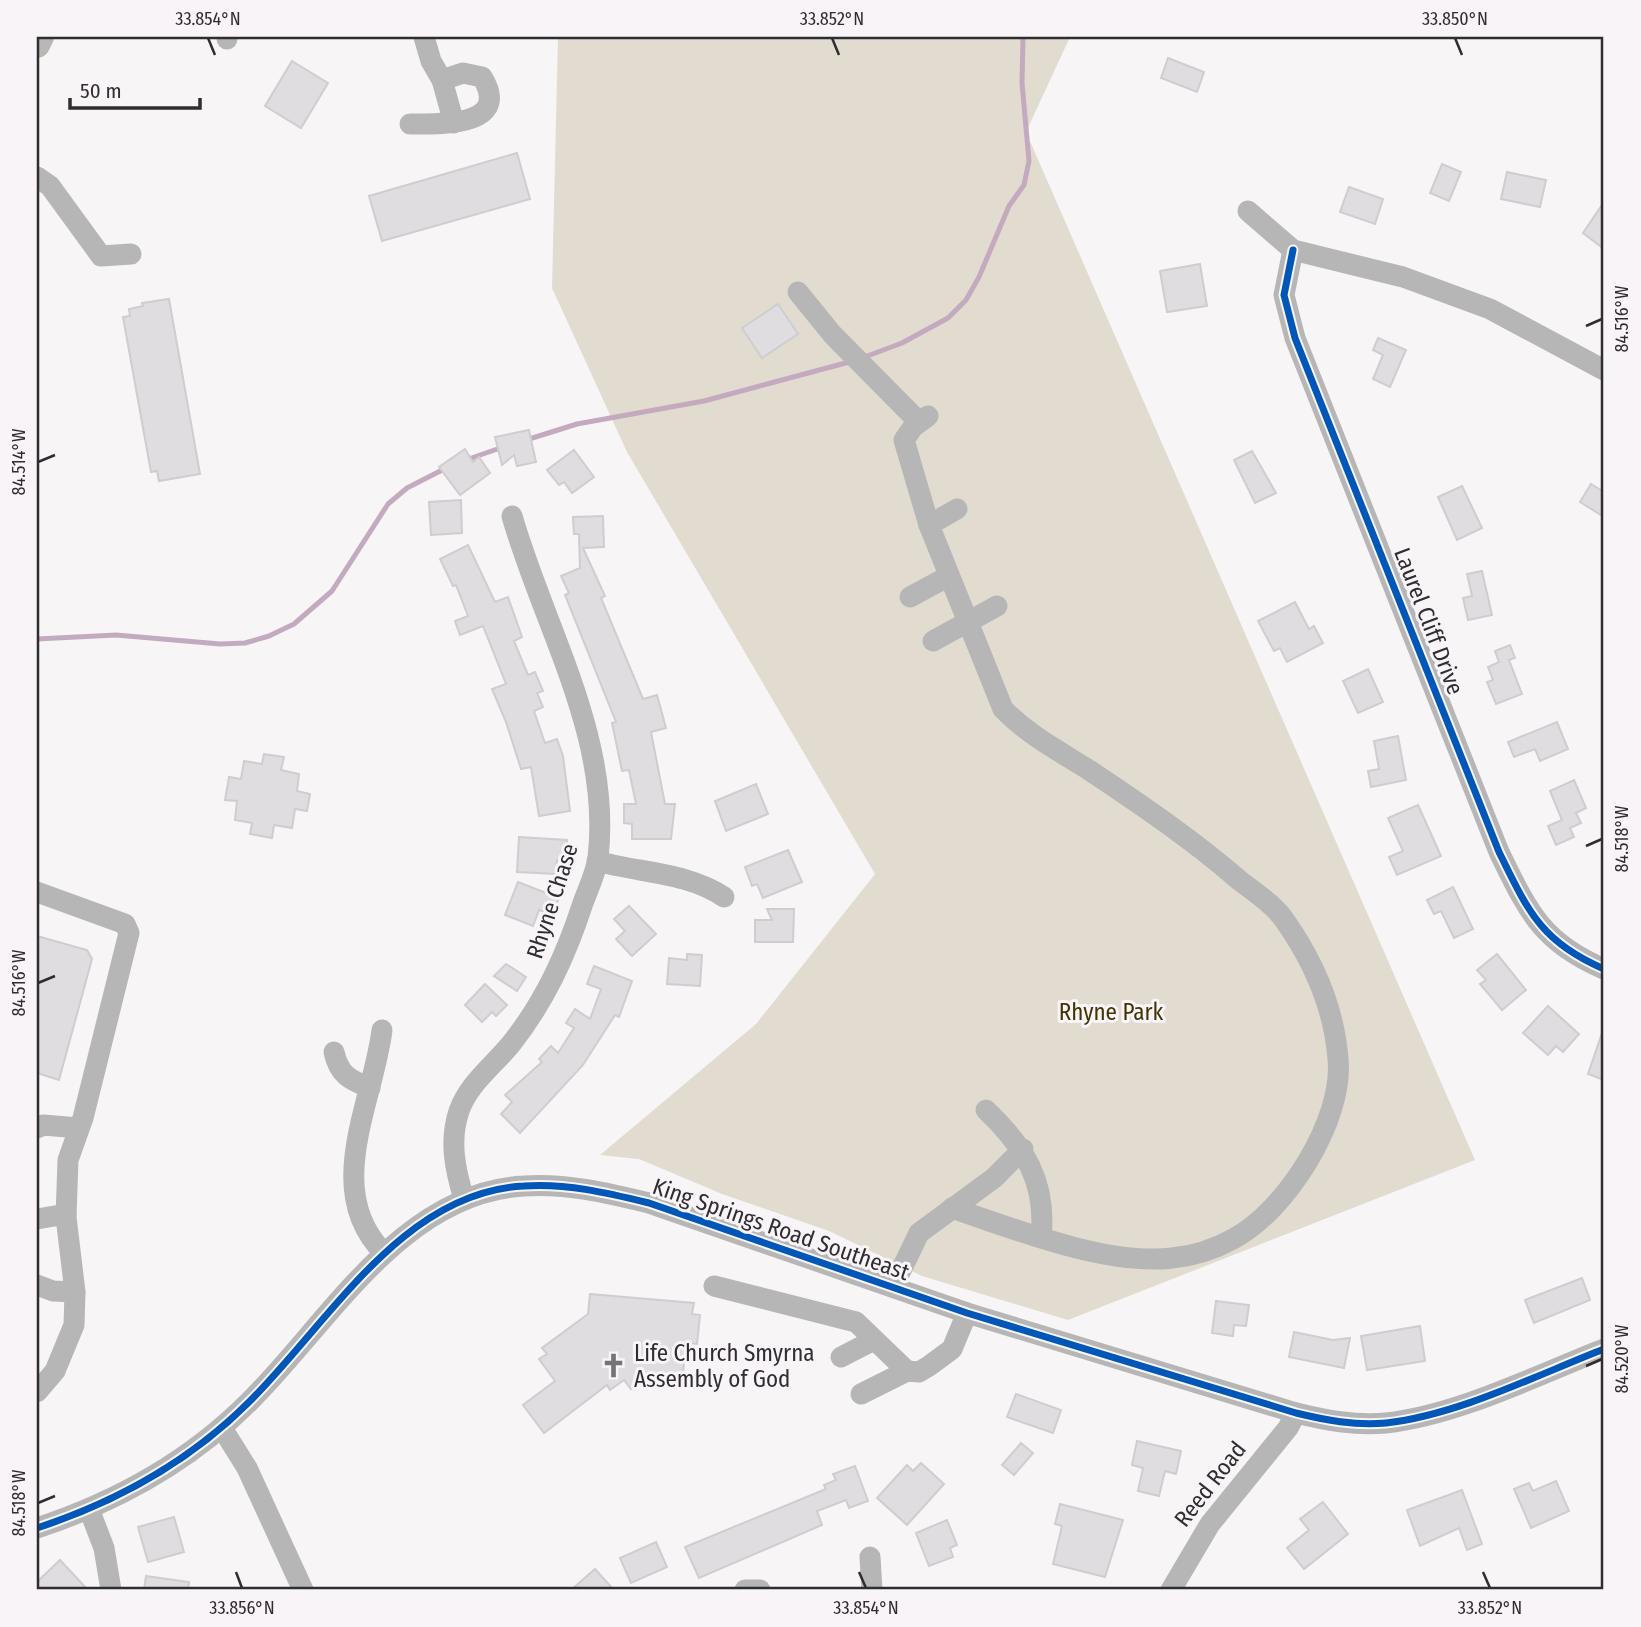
<svg xmlns="http://www.w3.org/2000/svg" width="1641" height="1627" font-family="'Fira Sans Condensed',sans-serif">
  <rect width="100%" height="100%" fill="#f8f5f7"/>
  <path fill="#e1dccf" d="M558,37h512l-44,95 449,1028 -407,160 -146,-44 -93,-45 -107,-37 -83,-35 -39,-4 156,-131 119,-150 -248,-422 -75,-164z"/>
  <g fill="none" stroke-linecap="round" stroke-linejoin="round">
    <g stroke="#c4aabe" stroke-width="5">
      <path d="M862,358l40,-15 46,-25 18,-18 13,-23 30,-71 15,-21 5,-24 -7,-78 1,-46"/>
      <path d="M526,440l51,-16 127,-23 149,-40"/>
      <path d="M466,460l37,-13"/>
      <path d="M37,639l79,-4 104,9 25,-1 24,-7 25,-12 38,-33 56,-87 19,-16 41,-21"/>
    </g>
  </g>
  <g fill="#dfdddf" stroke="#cfcdcf" stroke-width="2">
    <path d="M1168,58l36,14 -7,20 -36,-14z"/>
    <path d="M292,61l36,22 -27,45 -36,-22z"/>
    <path d="M517,153l13,46 -148,42 -13,-45z"/>
    <path d="M1442,164l19,8 -12,29 -19,-8z"/>
    <path d="M1507,172l39,8 -6,27 -39,-8z"/>
    <path d="M1349,187l34,12 -8,25 -35,-12z"/>
    <path d="M1604,202v47l-21,-16z"/>
    <path d="M1200,264l7,42 -40,6 -7,-41z"/>
    <path d="M169,299l31,175 -41,7 -2,-10 -6,1 -28,-155 7,-1 -1,-7 14,-3 -1,-3z"/>
    <path d="M778,304l20,30 -36,24 -20,-30z"/>
    <path d="M1378,338l28,12 -16,37 -17,-8 10,-24 -10,-5z"/>
    <path d="M529,430l7,32 -19,4 -3,-11 -12,10 -7,-28z"/>
    <path d="M465,449l8,13 6,-5 11,16 -30,22 -21,-28z"/>
    <path d="M574,450l20,27 -22,16 -8,-11 -5,3 -12,-15z"/>
    <path d="M1252,451l24,42 -21,10 -21,-43z"/>
    <path d="M1591,484l13,8v25l-24,-15z"/>
    <path d="M1462,486l20,42 -25,12 -19,-43z"/>
    <path d="M461,500l1,33 -31,2 -2,-33z"/>
    <path d="M603,516l1,31 -21,1 22,48 -4,2 42,101 14,-4 9,33 -15,4 14,72h10l-4,35h-39v-15l-8,-1v-19h12l-7,-34 -7,1 -10,-48 4,-1 -51,-127 4,-2 -8,-17 19,-8 -1,-34h-5l-1,-17z"/>
    <path d="M468,545l27,57 13,-5 6,17 8,23 -8,4 14,34 7,-3 8,19 -6,2 6,14 -9,4 11,32 12,-4 6,17 7,55 -31,5 -8,-49 -10,2 -15,-47 -14,-33 14,-5 -23,-58 -23,9 -5,-14 13,-5 -12,-31 -3,1 -13,-27z"/>
    <path d="M1482,571l10,44 -24,5 -5,-22 9,-2 -5,-22z"/>
    <path d="M1295,602l14,27 5,-3 9,17 -36,19 -7,-14 -6,3 -16,-30z"/>
    <path d="M1510,645l5,13 -6,2 13,34 -26,10 -9,-22 6,-2 -5,-13 11,-5 -4,-11z"/>
    <path d="M1368,669l15,33 -25,11 -15,-32z"/>
    <path d="M1557,722l11,27 -28,12 -5,-12 -21,8 -6,-15z"/>
    <path d="M1398,736l8,44 -35,7 -3,-16 11,-2 -5,-28z"/>
    <path d="M264,754l20,3 -3,13 18,4 -2,17 13,3 -3,17 -12,-2 -3,19 -18,-3 -2,13 -22,-4 2,-11 -17,-3 2,-19 -12,-1 4,-23 12,2 3,-18 18,3z"/>
    <path d="M1574,780l12,28 -10,5 5,10 -11,5 4,9 -18,8 -8,-19 14,-6 -12,-29z"/>
    <path d="M756,784l12,30 -42,17 -11,-30z"/>
    <path d="M1418,805l23,51 -44,19 -8,-18 14,-6 -15,-33z"/>
    <path d="M519,837l48,3 -1,20h-9l-1,14 -39,-2z"/>
    <path d="M788,850l14,32 -39,16 -6,-14 -5,2 -7,-19z"/>
    <path d="M518,882l41,16 -7,17 -13,-5 -6,16 -28,-11z"/>
    <path d="M1453,887l20,42 -19,9 -13,-27 -7,3 -7,-14z"/>
    <path d="M629,906l27,28 -24,22 -16,-17 9,-8 -11,-12z"/>
    <path d="M767,909h27l-1,33h-38v-22h17z"/>
    <path d="M37,936l50,14 5,9 -33,121 -22,-7z"/>
    <path d="M687,954l15,1 -2,31 -33,-2 2,-26 18,2z"/>
    <path d="M1497,954l29,36 -24,20 -22,-26 6,-4 -9,-10z"/>
    <path d="M506,964l20,13 -9,14 -23,-15z"/>
    <path d="M594,966l38,15 -13,36 -4,-2 -32,50 -63,68 -19,-19 11,-12 -7,-7 37,-33 -3,-3 12,-13 7,7 16,-25 -8,-5 9,-14 15,10 11,-30 -14,-5z"/>
    <path d="M485,984l22,21 -11,11 -4,-4 -10,10 -17,-17z"/>
    <path d="M1548,1006l31,28 -16,18 -7,-6 -8,9 -25,-22z"/>
    <path d="M1602,1033h2v47l-16,-6z"/>
    <path d="M1582,1278l8,22 -56,23 -9,-23z"/>
    <path d="M590,1294l104,9 -2,11 8,1 -3,29 -11,-1 -3,30 -5,-1 -1,5 -26,-3 -20,15 -7,-9 -14,10 -3,-5 -63,48 -21,-28 32,-24 -16,-22 8,-5 -5,-6 46,-34z"/>
    <path d="M1216,1301l33,4 -3,21 -12,-1 -1,11 -21,-3z"/>
    <path d="M1420,1326l5,35 -58,9 -6,-34z"/>
    <path d="M1294,1332l39,8 17,-2 -6,30 -55,-11z"/>
    <path d="M1016,1394l45,16 -8,23 -46,-16z"/>
    <path d="M1137,1441l44,10 -5,23 -11,-3 -6,25 -21,-5 5,-23 -11,-3z"/>
    <path d="M1021,1443l12,10 -19,22 -12,-10z"/>
    <path d="M921,1463l23,21 -37,41 -30,-27 30,-33 6,6z"/>
    <path d="M855,1466l13,35 -19,7 -3,-8 -29,11 5,14 -123,53 -14,-31 141,-58 -2,-4 12,-5 -3,-6z"/>
    <path d="M1556,1481l13,30 -38,17 -17,-39 15,-6 4,8z"/>
    <path d="M1462,1490l20,54 -15,6 -8,-22 -39,18 -13,-36z"/>
    <path d="M1323,1502l25,32 -44,35 -17,-21 22,-18 -9,-11z"/>
    <path d="M1060,1504l63,16 -18,57 -52,-13 9,-38 -7,-2z"/>
    <path d="M174,1517l10,35 -36,10 -10,-35z"/>
    <path d="M947,1520l10,25 -7,3 3,9 -24,9 -13,-33z"/>
    <path d="M656,1542l11,25 -36,16 -11,-25z"/>
    <path d="M60,1560l28,30h-51v-8z"/>
    <path d="M595,1569l19,21h-43z"/>
    <path d="M146,1576l43,6 -1,8h-44z"/>
  </g>
  <g fill="none" stroke-linecap="round" stroke-linejoin="round">
    <g stroke="#b7b6b6" stroke-width="21">
      <path d="M227,37v2"/>
      <path d="M424,37l7,24 11,19 12,43"/>
      <path d="M410,124c29,0 103,3 72,-47l-19,-4 -21,7"/>
      <path d="M37,177l13,9 51,70 30,-2"/>
      <path d="M1248,211l45,39 110,27 87,32 114,61"/>
      <path d="M1293,250l-9,45 11,43 204,514c29,59 42,90 105,117"/>
      <path d="M798,292l34,42 87,88"/>
      <path d="M928,416l-15,11 -9,13 25,85 74,184c25,26 56,42 86,61 51,34 104,70 150,110 14,11 33,23 44,38 30,42 51,89 55,141 6,61 -52,152 -105,180 -18,10 -40,17 -61,19 -65,8 -158,-29 -220,-50"/>
      <path d="M929,525l28,-16"/>
      <path d="M910,597l39,-21"/>
      <path d="M933,641l64,-35"/>
      <path d="M597,861c42,12 90,11 127,36"/>
      <path d="M37,892l88,32 4,9 -46,185 -15,42 -2,57 9,75 -1,33 -19,46 -18,21"/>
      <path d="M382,1030c-9,73 -60,161 2,223"/>
      <path d="M334,1052c5,23 16,28 36,36"/>
      <path d="M986,1110c38,36 61,72 55,127"/>
      <path d="M37,1128l6,-3 36,3"/>
      <path d="M464,1199c-9,-30 -15,-58 -5,-88 10,-28 34,-45 52,-67 34,-43 55,-89 72,-141 5,-14 13,-30 15,-45 14,-121 -54,-230 -86,-342"/>
      <path d="M37,1219l29,-5"/>
      <path d="M37,1285l16,6 22,1"/>
      <path d="M714,1286l142,36 51,49"/>
      <path d="M893,1287l26,-54 75,-55 29,-29"/>
      <path d="M841,1357l33,-17"/>
      <path d="M861,1394l46,-23 12,1 10,-6 23,-17 15,-36"/>
      <path d="M222,1428l25,40 56,122"/>
      <path d="M89,1509l15,39 7,42"/>
      <path d="M37,1528c79,-26 152,-66 212,-126 79,-78 153,-210 275,-216 42,-3 84,7 125,17l318,110 329,100c29,7 59,13 90,10 72,-8 151,-48 218,-74"/>
      <path d="M870,1557l2,33"/>
      <path d="M745,1590h15"/>
      <path d="M1171,1590l39,-66 78,-96 8,-15"/>
    </g>
    <path stroke="#b9b8b7" stroke-width="26" d="M37,45l4,-8"/>
    <defs>
      <g id="cycleway">
        <path d="M1293,250l-9,45 11,43 204,514c29,59 42,90 105,117"/>
        <path d="M37,1528c79,-26 152,-66 212,-126 79,-78 153,-210 275,-216 42,-3 84,7 125,17l318,110 329,100c29,7 59,13 90,10 72,-8 151,-48 218,-74"/>
      </g>
    </defs>
    <use href="#cycleway" stroke="#f9f4f8" stroke-width="11"/>
    <use href="#cycleway" stroke="#0057b8" stroke-width="7"/>
  </g>
  <path fill="none" stroke="#2f2d2f" stroke-width="2.5" d="M208,38l7,17M832,38l7,17M1455,38l7,17M1586,326l16,-7M38,462l17,-7M1586,846l16,-7M38,983l17,-7M1586,1366l16,-7M38,1503l17,-7M236,1572l6,16M859,1572l7,16M1483,1572l7,16"/>
  <defs>
    <symbol id="church-bare" viewBox="-9 -9 18 18"><path d="M-1.2-6h2.4v3.5h3.3v2.4h-3.3V6h-2.4V-.1h-3.3v-2.4h3.3Z" fill="#757375" stroke="#f9f4f8" stroke-width="2.5" paint-order="stroke"/></symbol>
  </defs>
  <g fill-rule="evenodd">
    <use href="#church-bare" x="596" y="1348" width="35" height="35"/>
  </g>
  <g text-anchor="middle" stroke-width="6" stroke-linejoin="round" paint-order="stroke">
    <g font-size="23" fill="#2f2d2f" stroke="#f9f4f8">
      <text transform="translate(1429 621) rotate(69)" y="8">Laurel Cliff Drive</text>
      <text transform="translate(552 901) rotate(-72)" y="8">Rhyne Chase</text>
      <text transform="translate(781 1229) rotate(19)" y="8">King Springs Road Southeast</text>
      <text transform="translate(1210 1484) rotate(-52)" y="8">Reed Road</text>
    </g>
    <g font-size="23" fill="#403400" stroke="#f9f4f8">
      <text x="1111" y="1020">Rhyne Park</text>
    </g>
    <g font-size="23" fill="#2f2d2f" stroke="#f9f4f8" text-anchor="start">
      <text x="634" y="1361">Life Church Smyrna<tspan x="634" dy="26">Assembly of God</tspan></text>
    </g>
  </g>
  <rect width="1641" height="1627" fill="none" stroke="#f9f4f8" stroke-width="77"/>
  <path d="M70 98v10h130v-10" fill="none" stroke="#2f2d2f" stroke-width="3.5"/>
  <text x="80" y="98" font-size="21" fill="#2f2d2f" stroke="#f9f4f8" stroke-width="5" paint-order="stroke">50 m</text>
  <rect x="38" y="38" width="1564" height="1550" fill="none" stroke="#2f2d2f" stroke-width="2.5"/>
  <g font-size="18" text-anchor="middle" fill="#2f2d2f">
    <text x="208" y="25">33.854°N</text>
    <text x="832" y="25">33.852°N</text>
    <text x="1455" y="25">33.850°N</text>
    <text transform="translate(1622 319) rotate(-90)" y="6">84.516°W</text>
    <text transform="translate(19 462) rotate(-90)" y="6">84.514°W</text>
    <text transform="translate(1622 839) rotate(-90)" y="6">84.518°W</text>
    <text transform="translate(19 983) rotate(-90)" y="6">84.516°W</text>
    <text transform="translate(1622 1359) rotate(-90)" y="6">84.520°W</text>
    <text transform="translate(19 1503) rotate(-90)" y="6">84.518°W</text>
    <text x="242" y="1614">33.856°N</text>
    <text x="866" y="1614">33.854°N</text>
    <text x="1490" y="1614">33.852°N</text>
  </g>
</svg>
